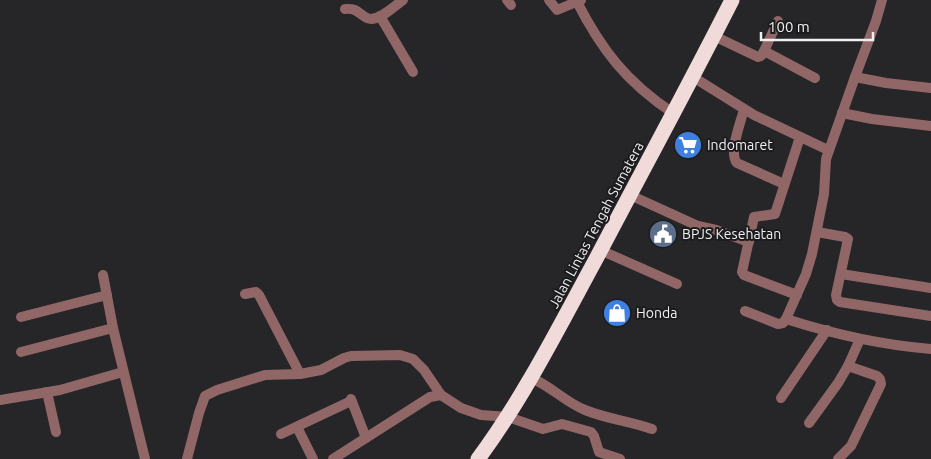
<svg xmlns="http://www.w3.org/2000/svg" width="931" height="459" font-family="Ubuntu,sans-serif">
  <rect width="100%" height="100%" fill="#262527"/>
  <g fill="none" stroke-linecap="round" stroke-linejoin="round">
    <g stroke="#916666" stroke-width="10">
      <path d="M507,0l4,5"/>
      <path d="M549,0l8,10 24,-10"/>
      <path d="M576,0c25,49 50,82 97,113"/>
      <path d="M345,9c13,-1 12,4 22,9 11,5 27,-12 36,-18"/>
      <path d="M380,16l33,56"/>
      <path d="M714,36l44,21 3,-1 3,-5 51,27"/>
      <path d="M764,51l14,-30"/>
      <path d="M693,77l61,38 74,35"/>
      <path d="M855,77l21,-56 6,-21"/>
      <path d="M744,109c-3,13 -16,44 -7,54l47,21"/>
      <path d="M842,113l30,6 59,7"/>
      <path d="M630,195l68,31 18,4 33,12"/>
      <path d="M817,232l28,5 3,2 -12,56 1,5 3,2 91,14"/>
      <path d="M600,250l77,34"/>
      <path d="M841,274l90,14"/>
      <path d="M103,275l10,53 32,131"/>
      <path d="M245,294l11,-2 3,3 41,79"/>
      <path d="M797,295l-53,-20 -2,-3 12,-55 21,-3 25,-77"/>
      <path d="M745,311l33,13 5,-1 3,-4 20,-45 6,-20 12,-60 2,-35 29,-82 31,6 45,5"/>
      <path d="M21,317l86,-22"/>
      <path d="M786,319c47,15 96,26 145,30"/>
      <path d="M21,352l92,-24"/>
      <path d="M531,378c20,8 34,24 54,32 22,9 44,11 67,19"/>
      <path d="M47,392l9,40"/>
      <path d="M781,398l46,-68"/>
      <path d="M351,399l15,39"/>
      <path d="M0,400l60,-10 63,-18"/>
      <path d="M809,423l29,-40 10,-17 12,-27"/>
      <path d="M297,427l16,32"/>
      <path d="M281,434l70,-33"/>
      <path d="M187,459l12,-46 6,-17 12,-6 48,-15 35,-1 21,-4 23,-12 7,-2 49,-1 13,4 11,11 17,25 20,13 20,7 27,2 35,12 19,-5 29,8 3,4 5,16 21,7"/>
      <path d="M333,459l97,-62 11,-2"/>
      <path d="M838,459l13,-13 30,-62 -1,-5 -3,-3 -29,-10"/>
    </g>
    <path stroke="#f0dada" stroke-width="15" d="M478,459c46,-62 81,-132 118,-200 45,-86 92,-172 136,-259"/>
  </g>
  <defs>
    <symbol id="supermarket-disc" viewBox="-11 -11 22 22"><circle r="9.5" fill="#3f7fe0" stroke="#1c1b1e"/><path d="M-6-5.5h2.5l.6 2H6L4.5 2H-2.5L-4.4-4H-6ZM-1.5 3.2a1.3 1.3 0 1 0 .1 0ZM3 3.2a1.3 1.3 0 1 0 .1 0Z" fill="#fff"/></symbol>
    <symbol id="civic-disc" viewBox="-11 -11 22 22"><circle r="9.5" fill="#5c6f8a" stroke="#1c1b1e"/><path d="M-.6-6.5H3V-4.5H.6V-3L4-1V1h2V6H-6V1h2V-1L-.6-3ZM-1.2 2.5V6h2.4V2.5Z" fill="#fff"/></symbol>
    <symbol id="shop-disc" viewBox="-11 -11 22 22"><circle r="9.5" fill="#3f7fe0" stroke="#1c1b1e"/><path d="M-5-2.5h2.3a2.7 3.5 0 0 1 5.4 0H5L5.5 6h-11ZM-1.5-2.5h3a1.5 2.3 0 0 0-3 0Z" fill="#fff"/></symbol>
  </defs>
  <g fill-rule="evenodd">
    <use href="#supermarket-disc" x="672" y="129" width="32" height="32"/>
    <use href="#civic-disc" x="647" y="218" width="32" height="32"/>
    <use href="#shop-disc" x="601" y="297" width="32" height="32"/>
  </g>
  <g text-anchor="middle" stroke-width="4" stroke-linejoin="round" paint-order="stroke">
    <g font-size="14" fill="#f0eff1" stroke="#1c1b1e" text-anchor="start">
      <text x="707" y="150">Indomaret</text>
      <text x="682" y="239">BPJS Kesehatan</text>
      <text x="636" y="318">Honda</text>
    </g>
    <g font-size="14" fill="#f0eff1" stroke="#1c1b1e">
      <text transform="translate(596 225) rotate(-62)" y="5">Jalan Lintas Tengah Sumatera</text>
    </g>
  </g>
  <path d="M761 32v8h112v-8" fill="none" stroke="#f0eff1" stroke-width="2.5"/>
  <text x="768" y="32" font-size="15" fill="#f0eff1" stroke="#1c1b1e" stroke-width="4" paint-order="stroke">100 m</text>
</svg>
